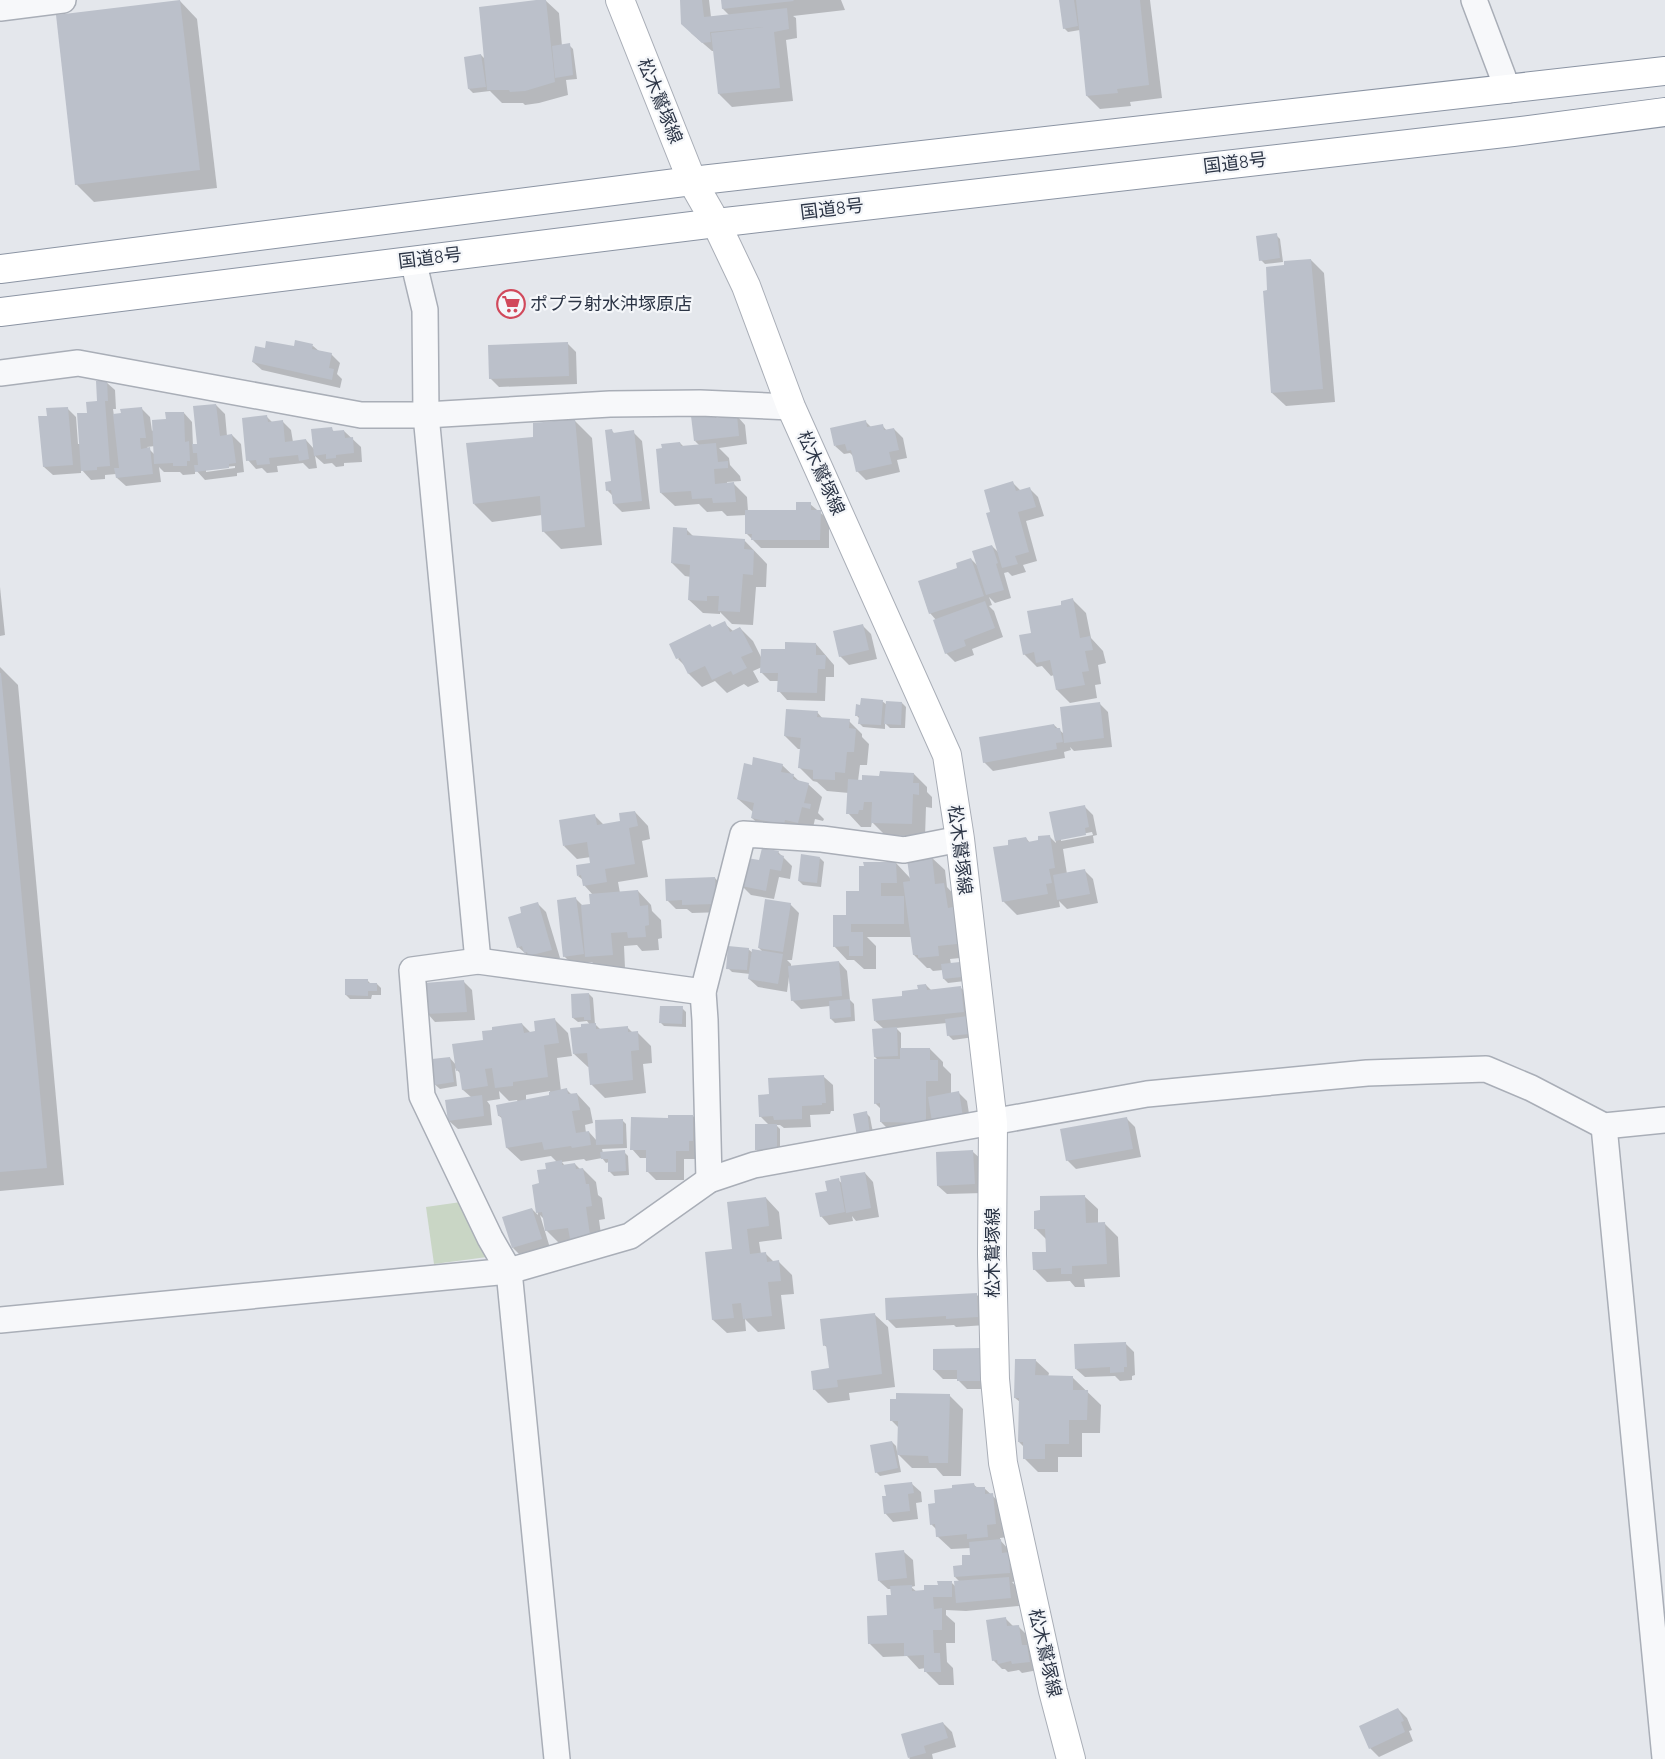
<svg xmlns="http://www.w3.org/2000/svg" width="1665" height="1759" font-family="Quicksand,'Noto Sans JP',sans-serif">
  <rect width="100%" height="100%" fill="#e4e7ec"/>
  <path fill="#c9d6c5" d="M461,1202l26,55 -53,7 -8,-57z"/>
  <g fill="#0003" fill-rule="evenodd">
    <path d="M545,0l14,13 3,33 7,-1 4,4 4,30 -11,1 2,15 -29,8 -14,2 -2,-2h-21l-12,-12 -17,2 -4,-4 12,-34 5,5z"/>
    <path d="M681,0h28l2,17 18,-2 -6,-6 -1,-9h119l4,10 -52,6 3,2 1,20 -11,2 7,61 -61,6 -13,-13 -5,-43h-2l-21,-18z"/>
    <path d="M1060,0h90l12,98 -32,4 1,4 -31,3 -13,-13 -7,-66 -12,2 -4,-4z"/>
    <path d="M180,1l17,18 20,169 -123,14 -18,-18z"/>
    <path d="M1276,235l4,4 3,23 -18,2 -4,-4z"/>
    <path d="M1311,260l13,13 11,129 -49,4 -14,-13 -3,-102 15,-25z"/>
    <path d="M567,343l9,9 1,32 -78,3 -9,-9z"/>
    <path d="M313,346l6,5 12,3 9,9 -3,11 5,5 -2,9 -78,-18 -9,-8 13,-12z"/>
    <path d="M106,382l9,8 1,19h-3l1,7 27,-8 9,9 2,14 15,-11 17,-7 8,9 1,24 6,-1 17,-40 9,9 2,22 5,-1 9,9 3,28 -7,1v3l-32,4 -10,-11v5l-12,1 -3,-3h-16l-5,-5 2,15 -35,4 -9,-8 -1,-4 -11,1v4l-14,1 -10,-11v4l-28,2 -9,-8 4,-50 19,-9 9,9 2,27h3l7,-30 10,-12zM155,446v9l-8,-8zM235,466v2l-29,4v-3z"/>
    <path d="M714,415l4,4 19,-3 8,9 2,19 -28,4 10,10 1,7 10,11 1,5 -14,1v2h7l13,13 1,14 49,1 13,-8 19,16v28h-68l-15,-15 1,-18 -20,1 -5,-5 -15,1 -8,-8 -24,2 -14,-13 19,-50 4,4 16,-1 -5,-5z"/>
    <path d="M267,417l6,6 10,-1 8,8 2,12 13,-2 8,9 17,-20 4,3 9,-1 17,16 1,15 -18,1v3l-8,1 -4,-4 -8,1 -9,-8 2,12 -8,1 -6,-6 -26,3 1,6 -11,1 -5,-5 -6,1 -8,-9z"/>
    <path d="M574,420l18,18 10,107 -41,4 -18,-18 -1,-16 -50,7 -18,-18 60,-66z"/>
    <path d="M865,421l7,7 10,-3 5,6 7,-2 9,9 4,20 -10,2 3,12 -34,8 -9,-9 -3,-14 -4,-4 -6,1 -9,-8z"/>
    <path d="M612,431l3,3 18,-2 9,9 8,68 -28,3 -8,-8 -1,-8 -6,-6 5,-8z"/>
    <path d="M1013,483l8,8 9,-2 8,8 6,19 -18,5 11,40 -14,4 3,7 -14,4 -4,-4 -4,1 7,25 -16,5 -6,-6 3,8 -3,1 5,5 9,26 -31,12 2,6 -19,7 -9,-9 -10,-33 -6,-7 28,-44 13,-10 7,7 14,-20 8,8 -8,-41z"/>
    <path d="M687,530l7,7 50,3 23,24 -1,23h-10l-3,38 -21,-1 -12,-12v2l-17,-1 -14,-13 2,-23 -6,-1 -13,-13z"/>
    <path d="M0,587l5,48 -5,1z"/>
    <path d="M1073,600l13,13 5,25 12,13 3,12 -8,2 3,19 -6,1 2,13 -27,5 -13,-13 -3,-15 -3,1 -9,-10 -5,1 -13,-13 8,-20 30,-28z"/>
    <path d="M724,623l9,8 7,-3 13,13 9,18 24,-8 30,-7 18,21v12h-8l-1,24 -38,-1 -8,-9v-10h-9l-9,-9 1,-5 -9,4 6,11 -11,5 -4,-3 -17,9 -12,-12 -13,6 -13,-13 -3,-7 -8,-8 35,-31z"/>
    <path d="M862,625l9,9 6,25 -28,6 -9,-9z"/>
    <path d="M0,667l18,18 46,500 -64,6z"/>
    <path d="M882,701l5,4 15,-2 4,4 -1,21h-15l-5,-5v6l-22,-2 -4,-4 1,-4 -4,-4z"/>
    <path d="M1099,703l9,9 4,35 -38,4 -4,-4 1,3 -7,2 1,6 -72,13 -9,-9 70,-37 10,9z"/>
    <path d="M817,712l6,7 26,2 13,13v3l7,7 -2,21h-7l-2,16 56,-7 13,13v5l5,5v11l-6,-1 -1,30 -40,-2 -13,-13 -1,5h-10l-13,-14 1,-20 -22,-2 -10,-9 -4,-1 -13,-13 1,-19h-3l-13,-13z"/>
    <path d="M782,765l18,17 8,2 14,13 -4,16 6,6 -1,2 -8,-2 -4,17 -45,-5 -14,-13 1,-6 -15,-13 15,-32z"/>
    <path d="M1084,806l9,9 4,20 -4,1 1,7 -31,6 4,25 18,-3 8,8 5,24 -31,6 -8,-8 1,6 -43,8 -14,-14 7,-55 16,-8 4,5 10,-2 9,-5 7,7 -5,-30zM1092,832l1,3 -32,6v-3z"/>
    <path d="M635,812l13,14 2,13 -8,2 6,36 -30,5 2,11 18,-2 13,14 1,6 9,9 1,18 -4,1 1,11 -17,1 -5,-6 -13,1 1,22 -25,2 -8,-8 -19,3 -9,-9 11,-58 8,8 8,-1 2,-10 -9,-10 -1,-5 -5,-4 14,-12 -1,-7 -14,2 -13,-13 30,-31 10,10 18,-3z"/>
    <path d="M778,852l14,14 -2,13 -11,-2 -5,22 -23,-4 -9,-9 18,-24z"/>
    <path d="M931,857l14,13 2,17 10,11 13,59 -20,2 1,5 9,-1 4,4 1,14 -17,2 -4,-4 -1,-9 -10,1 -3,-3h-3l-13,-13 -3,-18h-44l9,9v23h-12l-10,-9h-7l-13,-14 27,-53 35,-30 14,15z"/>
    <path d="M820,858l4,4 -3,25 -18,-2 -4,-4z"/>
    <path d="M715,878l8,9 1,25 -32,1 -5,-4h-11l-9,-9z"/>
    <path d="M538,904l8,8 14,46 -22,6 -20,-17 5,-33z"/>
    <path d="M790,904l9,9 -7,47h-5l4,4v3l48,-5 8,9 3,29 4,4 1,17 -20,2 -4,-4 -1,-13 -29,3 -9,-9 -3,-23 -2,15 -29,-5 -9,-8 1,-5 -18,-2 -4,-4 20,-19 5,4h11l-5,-5z"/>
    <path d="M367,980l4,4h6l4,4v7h-9l-1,4h-21l-4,-4z"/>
    <path d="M463,981l9,9 3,30 -40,2 -8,-9z"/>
    <path d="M926,985l5,5 30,-2 9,8 4,41 -21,3 -4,-4 -2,-13 -51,5 5,5v16h29l13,13v4l8,8v20l7,-2 9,9 4,25 -77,9 -13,-13v-13l-6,-6 3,-43 -3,-3 9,-28 -9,-8 29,-24 15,-7z"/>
    <path d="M589,994l4,4 2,26 6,6 26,-3 6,6 4,-1 14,14 1,17 -9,1 3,29 -41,5 -14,-14 -1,-17h-2l-14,-13 8,-26 8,-3 -3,-4 -9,1 -5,-4z"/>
    <path d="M682,1008l4,4v15l-22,-1 -4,-4z"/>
    <path d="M555,1020l13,13 4,23 -15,2 4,33 6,-1 5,5 5,-1 13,14 3,15 -8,2 1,8 3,-1 8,9 25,-21 4,4 1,24 -25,1 1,4 21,-1 4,4 1,19 -15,1 -4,-4 -1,-10 -3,1 -4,-5 -16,3 -2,-2 -22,3 3,4 10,-2 5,5h3l13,13 2,13 4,3 3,21 -6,1 4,28 -43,-4 -14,-14 -1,-10 -5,-5 10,33 -29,8 -8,-8 19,-39 6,6 -5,-29 7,-1 7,-15 10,-8 -6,-6 -30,5 -14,-13 -4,-29 -4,-3 19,-14 -1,-2 -8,1 -10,-10 1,8 -13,2 3,4 2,20 -34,4 -9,-8 22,-24 -8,-7 -2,-16 -6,-6 2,18 -17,3 -9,-8 19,-23 6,7 28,-24 38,-17 9,9 5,-1zM550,1091l1,5 -25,5v-6z"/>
    <path d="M824,1077l9,8 1,26h-3l-1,3 -20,1 1,12 -27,1 -4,-3h-4l4,4v24h-20l-4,-4 13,-24 -9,-9 10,-21z"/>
    <path d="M866,1113l4,4 4,21 -12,2z"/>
    <path d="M693,1116l9,9 -5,34h-13v21h-28l-9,-9v-13h-7l-8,-9 37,-30z"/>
    <path d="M1126,1118l9,9 6,30 -65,12 -9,-9z"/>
    <path d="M973,1152l9,8 1,33 -36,1 -9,-8z"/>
    <path d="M865,1173l8,9 6,35 -23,4 -4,-5 1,5 -24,4 -8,-9 7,-24 10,-12 5,4z"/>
    <path d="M1084,1196l14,13v15h7l13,13 2,40 -36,2 1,8h-10l-5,-6 -23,1 -13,-13 13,-16v-13l-12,-12z"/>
    <path d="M766,1198l13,14 3,27 -23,3 2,12 4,-1 9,9h5l13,13 2,19 -13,1 4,34 -27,3 -13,-13 1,12 -19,2 -14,-13 21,-70z"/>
    <path d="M976,1294l9,9 1,22 -30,2 -2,-2 -58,3 -9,-9z"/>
    <path d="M874,1314l14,13 7,60 -46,6 1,7 -22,3 -14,-14 16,-20 -2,-21 -4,-3z"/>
    <path d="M1125,1343l9,9 1,23 -3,1v4l-12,1 -5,-5 -30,1 -9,-8z"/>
    <path d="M990,1358v31h-23l-8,-8 -1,-2h-15l-9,-9z"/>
    <path d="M1035,1360l14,13 -1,4h24l29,28 -1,28h-18v24h-24v15h-20l-14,-14v-11l-5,-5 1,-40 -5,-4z"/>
    <path d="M949,1395l14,14 -2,67h-18l-7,-8h-24l-14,-14 1,-26 -8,-8z"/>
    <path d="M892,1442l4,4 5,26 -21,4 -4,-4z"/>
    <path d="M912,1484l9,8 1,10 -6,1 2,16 -25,3 -8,-9z"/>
    <path d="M974,1485l4,3h6l22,20 2,29 -8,1v2l9,10 9,31 -6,1 5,5 2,19 -53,5 -20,-1v5l9,8v20h-9l1,19 6,6 1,17h-15l-13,-13v-4l-7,1 -12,-13 -24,1 -13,-13 18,-27 4,-21v-7h-4l-9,-8 25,-29 9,8 2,26 -4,1 6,5h8l26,-10 5,5 4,-5 -5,-5 16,-21v-8l-20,1 -14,-13v-6l-6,-6 5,-20z"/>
    <path d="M1005,1618l9,9 4,-1 9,9 2,13 6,7 3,15 -16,3 -3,-3 -11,2 -3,-3h-3l-9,-9z"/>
    <path d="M1398,1709l9,9 5,12 -3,1 4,10 -34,16 -9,-9z"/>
    <path d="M943,1723l9,9 4,15 -24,7 1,5h-23l-1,-1z"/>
  </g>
  <g fill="#bbc0ca">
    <path d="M180,0l20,170 -125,15 -19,-170z"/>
    <path d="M536,0h10l9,82 -30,9 -15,1 -1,-2h-22l-8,-83z"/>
    <path d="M680,0h22l2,17 83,-9 2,21 -15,3 6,56 -62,6 -7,-61 63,-7 -64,6 1,10 -9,1 -21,-19z"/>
    <path d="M721,0h72l1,1 -72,8z"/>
    <path d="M1059,0h15l4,26 -15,3z"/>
    <path d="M1076,0h64l9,85 -32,4 1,4 -32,3z"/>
    <path d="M570,43l3,32 -18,3 -3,-32z"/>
    <path d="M481,54l5,33 -18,2 -4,-32z"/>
    <path d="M1277,233l3,25 -21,3 -3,-25z"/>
    <path d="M1311,259l12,130 -52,4 -8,-102 4,-1 -1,-23 18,-2v-4z"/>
    <path d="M295,340l18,4 -1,5 20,4 -3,15 5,1 -2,11 -80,-18 3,-16 10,2 1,-7 28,5z"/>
    <path d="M568,342l1,34 -80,3 -1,-34z"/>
    <path d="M107,380l1,21h-3l5,65 -13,1v3l-16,1 -4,-58h10l-1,-11 11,-1 -1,-20z"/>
    <path d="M216,404l4,32 12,-2 4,29 -7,1v4l-34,4 -1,-7h4l-1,-12h-4l-1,-9h5l-4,-38z"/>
    <path d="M68,407l5,58 -30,2 -5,-51h9l-1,-8z"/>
    <path d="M142,407l4,31h-6l1,11 9,-2 3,27 -37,4 -2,-10h5l-6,-54 8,-1 -1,-4z"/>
    <path d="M165,412h19l1,30 4,-1 1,20h-3v5h-14v-3l-19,1 -2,-44 14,-1z"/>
    <path d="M715,414v4l22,-3 2,21 -45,5 -3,-25z"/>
    <path d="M267,415l1,7 15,-2 2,22 21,-3 3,20 -10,2 -1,-6 -29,3 1,6 -13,1 -1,-5 -10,1 -4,-43z"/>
    <path d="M575,419l10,108 -43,5 -2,-36 -67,8 -7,-61 67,-6v-14z"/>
    <path d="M866,420l1,7 16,-3 1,6 10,-2 5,22 -10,2 3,12 -36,8 -5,-22 -4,1 -2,-7 -11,2 -4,-18z"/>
    <path d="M332,427l1,4 11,-1 1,8 8,-1 1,16 -18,2v3l-10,1v-5l-12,2 -3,-27z"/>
    <path d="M612,429l1,4 21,-3 8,71 -29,3 -2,-14 -5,1 -1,-9 6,-1 -6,-51z"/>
    <path d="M680,442l1,4 35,-3 2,19 10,-1v7l-14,1 1,15 19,-2 2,20 -23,1 -1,-5 -20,1 -1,-8 -31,2 -4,-44 6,-1 -1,-4z"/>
    <path d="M1013,481l3,10 14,-4 6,20 -18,5 11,40 -14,4 3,8 -16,4 -16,-55 4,-1 -6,-22z"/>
    <path d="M796,502h15v8h10l-1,30h-69l1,-6h-7v-24h51z"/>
    <path d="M673,527l14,1v7l58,4 -1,10 10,1 -1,25 -10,-1 -3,38 -22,-1 1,-15h-12v5l-19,-1 2,-35 -19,-2z"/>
    <path d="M992,545l6,18 -2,1 8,26 -18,5 -14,-44z"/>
    <path d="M971,558l13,38 -55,18 -11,-33 39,-13 -1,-5z"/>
    <path d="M1073,598l7,40 10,-2 3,14 -8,1 4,20 -7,1 3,13 -29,5 -6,-30 -14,3 -2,-11 -11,3 -4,-20 12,-2 -4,-22 34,-6v-4z"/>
    <path d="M985,601l10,27 -31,12 2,6 -21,8 -12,-34z"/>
    <path d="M725,621l5,11 10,-5 13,25 -12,5 6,11 -14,7 -2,-4 -19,9 -7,-14 -17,8 -8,-16 -4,1 -7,-15 41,-20 2,3z"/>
    <path d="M863,624l6,26 -30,7 -6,-26z"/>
    <path d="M785,642l31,1v12h10l-1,14h-7l-1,24 -40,-1 1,-19h-18l1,-24h24z"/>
    <path d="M0,673h1l46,495 -47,4z"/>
    <path d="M861,698l22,2 -2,25 -23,-1 1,-8h-4l1,-12 4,1z"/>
    <path d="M886,701l16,1 -1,23 -17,-1z"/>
    <path d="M1100,702l4,36 -40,5 -4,-36z"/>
    <path d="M786,709l32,2 -1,6 33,2 -1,9 7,1 -2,23h-7l-2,21 -10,-1v8l-22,-1v-9l-15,-2 3,-30 -17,-2z"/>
    <path d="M1054,724l1,4h5l3,14 -7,1 1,6 -74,14 -4,-26z"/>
    <path d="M753,757l30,7 -2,8 13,2 -1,5 16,4 -5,20 7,1 -1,5 -8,-2 -4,16 -13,-3 -1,5 -33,-7 3,-15 -17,-4 7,-36 8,2z"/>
    <path d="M880,771l34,2 -1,10h6v12l-6,-1 -1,30 -41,-1 1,-21h-8l-1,8h-4l-1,4h-12l2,-35 14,1v-5l17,1z"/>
    <path d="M1085,805l4,22 -4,1 1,7 -31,6 -6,-29z"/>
    <path d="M635,811l3,15 -9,2 6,36 -30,5 2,13 -24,4 -2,-11 -4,1 -1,-11 14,-2 -3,-21 -24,4 -4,-26 36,-6 2,11 23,-4 -1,-8z"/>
    <path d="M1050,835l5,33 -6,1 3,14 -6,1 2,10 -46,8 -9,-55 15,-2v-5l18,-3 2,5 10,-2v-4z"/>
    <path d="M762,848l17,3 -1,3 6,2 -3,15 -11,-2 -4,22 -25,-5 6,-28 12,2z"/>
    <path d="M801,854l19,3 -3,26 -19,-2z"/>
    <path d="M932,856l3,28 9,-1 4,25 5,-1 4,37 -19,2 1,10 -21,2v-3h-5l-10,-73 7,-1 -3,-22z"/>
    <path d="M863,862h33l1,21h-16v13h23v28h-53v8h12v24h-14v-10l-16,1v-32h13v-24h13v-25h5z"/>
    <path d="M1085,869l5,25 -33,6 -4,-25z"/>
    <path d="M715,877l1,27 -34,1v-5l-16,1 -1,-22z"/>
    <path d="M638,890l2,16 8,-1 1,20 -4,1 1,11 -18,1 -1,-6 -16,1 2,22 -28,2 -4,-52 9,-1 -1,-10z"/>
    <path d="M576,897l8,57 -21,3 -6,-57z"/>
    <path d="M765,899l26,4 -8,49 -25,-4z"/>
    <path d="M538,902l14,48 -24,6 -1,-4 -3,1 -2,-7 -5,2 -9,-31 13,-4 -1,-6z"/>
    <path d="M728,946l21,2 -2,22 -21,-1z"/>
    <path d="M752,949l31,5 -5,30 -30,-5z"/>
    <path d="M839,961l3,35 -51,5 -3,-35z"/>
    <path d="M960,962l2,15 -19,2 -2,-15z"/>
    <path d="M345,979h23v4h9v8h-9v5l-23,-1z"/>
    <path d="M464,980l3,32 -41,2 -2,-31z"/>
    <path d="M926,984l1,6 34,-4 3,26 -90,9 -2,-22 30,-3v-5l16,-2 -1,-4z"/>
    <path d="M589,993l2,27h-7v-3l-12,1 -1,-24z"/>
    <path d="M850,999l1,18 -21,2 -1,-18z"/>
    <path d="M660,1006h23l-1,18 -23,-1z"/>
    <path d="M968,1016l3,18 -24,2 -2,-17z"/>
    <path d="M555,1018l4,25 -15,2 4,32 -35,5v4l-18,2 -3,-20 -7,1 3,17 -26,4 -3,-20 -3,1 -4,-27 31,-4 -1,-9 10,-1v-3l30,-4 2,10 11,-2 -1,-10z"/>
    <path d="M596,1023v6l32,-3v6l10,-1 1,19 -8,1 2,29 -43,5 -3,-32 -14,1 -3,-26 11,-1v-3z"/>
    <path d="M897,1027l1,29 -24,1 -2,-28z"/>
    <path d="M900,1048h30v12h8v21h-12v42l-46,-1v-19l-6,1v-45h26z"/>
    <path d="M450,1057l4,25 -19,3 -1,-4 -4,1 -3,-18 6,-1 -1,-4z"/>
    <path d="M824,1075l2,28h-4v2l-20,1v13l-28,1 -1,-4 -14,1 -1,-22 11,-1 -1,-16z"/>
    <path d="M567,1088l1,6 9,-1 3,17 -8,1 4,22 13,-2 2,14 -19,3 -1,-2 -27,4 -2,-8 -36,6 -5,-32h-3l-2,-11 53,-10v-3z"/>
    <path d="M959,1091l4,26 -31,5 -4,-25z"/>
    <path d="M482,1095l2,21 -36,5 -3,-21z"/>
    <path d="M867,1111l3,23 -13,2 -4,-22z"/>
    <path d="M668,1115h25v26h-4v10h-13v21h-30v-22h-16l1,-33 37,1z"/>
    <path d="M1127,1117l6,32 -67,12 -6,-32z"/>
    <path d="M623,1119v25l-27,1 -1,-25z"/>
    <path d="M755,1124h22v25l-22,1z"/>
    <path d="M625,1150l1,21 -18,1v-13h-7l-1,-7z"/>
    <path d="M973,1150l2,34 -38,2 -1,-34z"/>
    <path d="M562,1160v5l13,-2 1,6 7,-1 3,16h3l3,22 -6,1 4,28 -20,4 -2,-11 -23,3 -3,-19 -6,1 -4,-28 7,-2 -2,-13 9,-1 -1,-6z"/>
    <path d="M865,1172l6,36 -25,5 -6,-37z"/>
    <path d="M839,1178l6,34 -25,5 -5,-24 12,-2 -2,-10z"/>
    <path d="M1085,1195l1,28 19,-1 2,42 -35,2v8h-11v-6l-28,2 -1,-18h14l-1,-23h-11v-18l6,-1v-14z"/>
    <path d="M766,1197l3,29 -22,3 3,25 16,-2 1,10 12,-2 2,21 -13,1 4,34 -29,3 -2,-16 -9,1 2,14 -22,2 -7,-68 27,-3 -5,-47z"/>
    <path d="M532,1208l10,31 -30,9 -10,-31z"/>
    <path d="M977,1293l1,24 -32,2v-3l-60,4 -1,-22z"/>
    <path d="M875,1313l7,61 -45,6 1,7 -25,3 -2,-19 18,-3 -3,-23 -3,1 -3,-27z"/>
    <path d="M1126,1342l1,25h-3v5l-14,1v-6l-35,2 -1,-25z"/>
    <path d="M981,1348l1,33h-25v-11h-24v-21z"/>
    <path d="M1015,1359h21l-1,16 38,1v14h15l-1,30h-18v24h-24v15h-22v-17h-5l1,-44h-5z"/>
    <path d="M896,1393l54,1 -2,69h-19l-1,-7 -31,-1 1,-34h-8v-22h6z"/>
    <path d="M892,1441l6,27 -23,5 -5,-28z"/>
    <path d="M912,1482l2,11 -6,1 2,17 -26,3 -2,-18h4l-2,-11z"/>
    <path d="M974,1483l1,4h10v7l8,-1 3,31 -9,1 1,12 -21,2v-5l-31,3 -1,-13 -5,1 -2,-21 7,-1 -1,-13 18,-2v-3z"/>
    <path d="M1001,1539l1,14 7,-1 1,21 -56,4 -1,-11 9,-1v-10h8l-1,-13z"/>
    <path d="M904,1550l3,28 -29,3 -3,-28z"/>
    <path d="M1009,1577l2,21 -55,5 -2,-22z"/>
    <path d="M937,1581h15v16h-19l1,12 8,-1v22h-9l1,23h6l1,19h-17v-17l-20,1v-13l-36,1 -1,-28 20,-1 -1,-20h5l-1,-9 22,-1v6l12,-1v-5h14z"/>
    <path d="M1006,1617l1,9 12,-1 3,20h5l3,17 -18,2 -1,-3 -13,3 -1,-4 -5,1 -6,-41z"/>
    <path d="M1398,1708l6,13 -3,1 4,10 -36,17 -10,-23z"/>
    <path d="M943,1722l5,16 -24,8 2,7 -18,5 -7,-24z"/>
  </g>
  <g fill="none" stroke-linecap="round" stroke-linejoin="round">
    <defs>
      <g id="street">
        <path d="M1474,0l34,90"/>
        <path d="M0,8l63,-8"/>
        <path d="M413,260l12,50 1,105 52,546"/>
        <path d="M0,373l78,-10 283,52h65l184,-11 90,-1 91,4"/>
        <path d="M1604,1126l61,632"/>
        <path d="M709,1180l-4,-160 -2,-28 40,-158 79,5 82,11 56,-11"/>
        <path d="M0,1320l509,-49 121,-35 79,-56 45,-15 393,-71 220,-21 119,-4 45,19 73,38 61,-6"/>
        <path d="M557,1759l-48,-488 -19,-33 -68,-142 -10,-126 66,-9 225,31"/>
      </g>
      <path id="secondary" d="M620,0l72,181 24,42 30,63 45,121 156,348 13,84 33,284 -1,131 3,125 8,84 50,228 18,68"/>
      <g id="highway">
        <path d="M0,269l692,-88 973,-110"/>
        <path d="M0,312l716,-89 797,-91 152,-20"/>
      </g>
    </defs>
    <use href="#street" stroke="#a9aeb7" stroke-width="28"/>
    <use href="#secondary" stroke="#a9aeb7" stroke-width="30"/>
    <use href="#highway" stroke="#8b94a3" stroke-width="30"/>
    <use href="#street" stroke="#f7f8fa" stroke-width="25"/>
    <use href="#secondary" stroke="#fff" stroke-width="28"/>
    <use href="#highway" stroke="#fff" stroke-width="28"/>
  </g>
  <defs>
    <symbol id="supermarket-ring" viewBox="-11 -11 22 22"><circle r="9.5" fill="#f4f6f9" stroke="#d1495b" stroke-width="1.5"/><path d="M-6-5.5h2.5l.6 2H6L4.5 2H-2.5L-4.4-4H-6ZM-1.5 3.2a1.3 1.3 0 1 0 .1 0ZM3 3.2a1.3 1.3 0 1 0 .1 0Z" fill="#d1495b"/></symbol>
  </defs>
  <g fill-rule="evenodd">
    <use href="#supermarket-ring" x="495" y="288" width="32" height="32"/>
  </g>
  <g text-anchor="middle" stroke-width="4.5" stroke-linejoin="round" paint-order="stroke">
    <g font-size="18" fill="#2b3445" stroke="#f4f6f9">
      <text transform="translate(660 101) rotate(68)" y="6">松木鷲塚線</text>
      <text transform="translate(1235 163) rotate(-7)" y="6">国道8号</text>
      <text transform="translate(832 209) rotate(-7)" y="6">国道8号</text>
      <text transform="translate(430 258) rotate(-7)" y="6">国道8号</text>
      <text transform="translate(821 473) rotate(66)" y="6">松木鷲塚線</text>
      <text transform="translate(960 850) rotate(83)" y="6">松木鷲塚線</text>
      <text transform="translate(993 1253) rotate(-90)" y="6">松木鷲塚線</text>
      <text transform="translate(1045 1653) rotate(77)" y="6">松木鷲塚線</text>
    </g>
    <g font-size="18" fill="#2b3445" stroke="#f4f6f9" text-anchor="start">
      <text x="530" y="310">ポプラ射水沖塚原店</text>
    </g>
  </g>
</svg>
